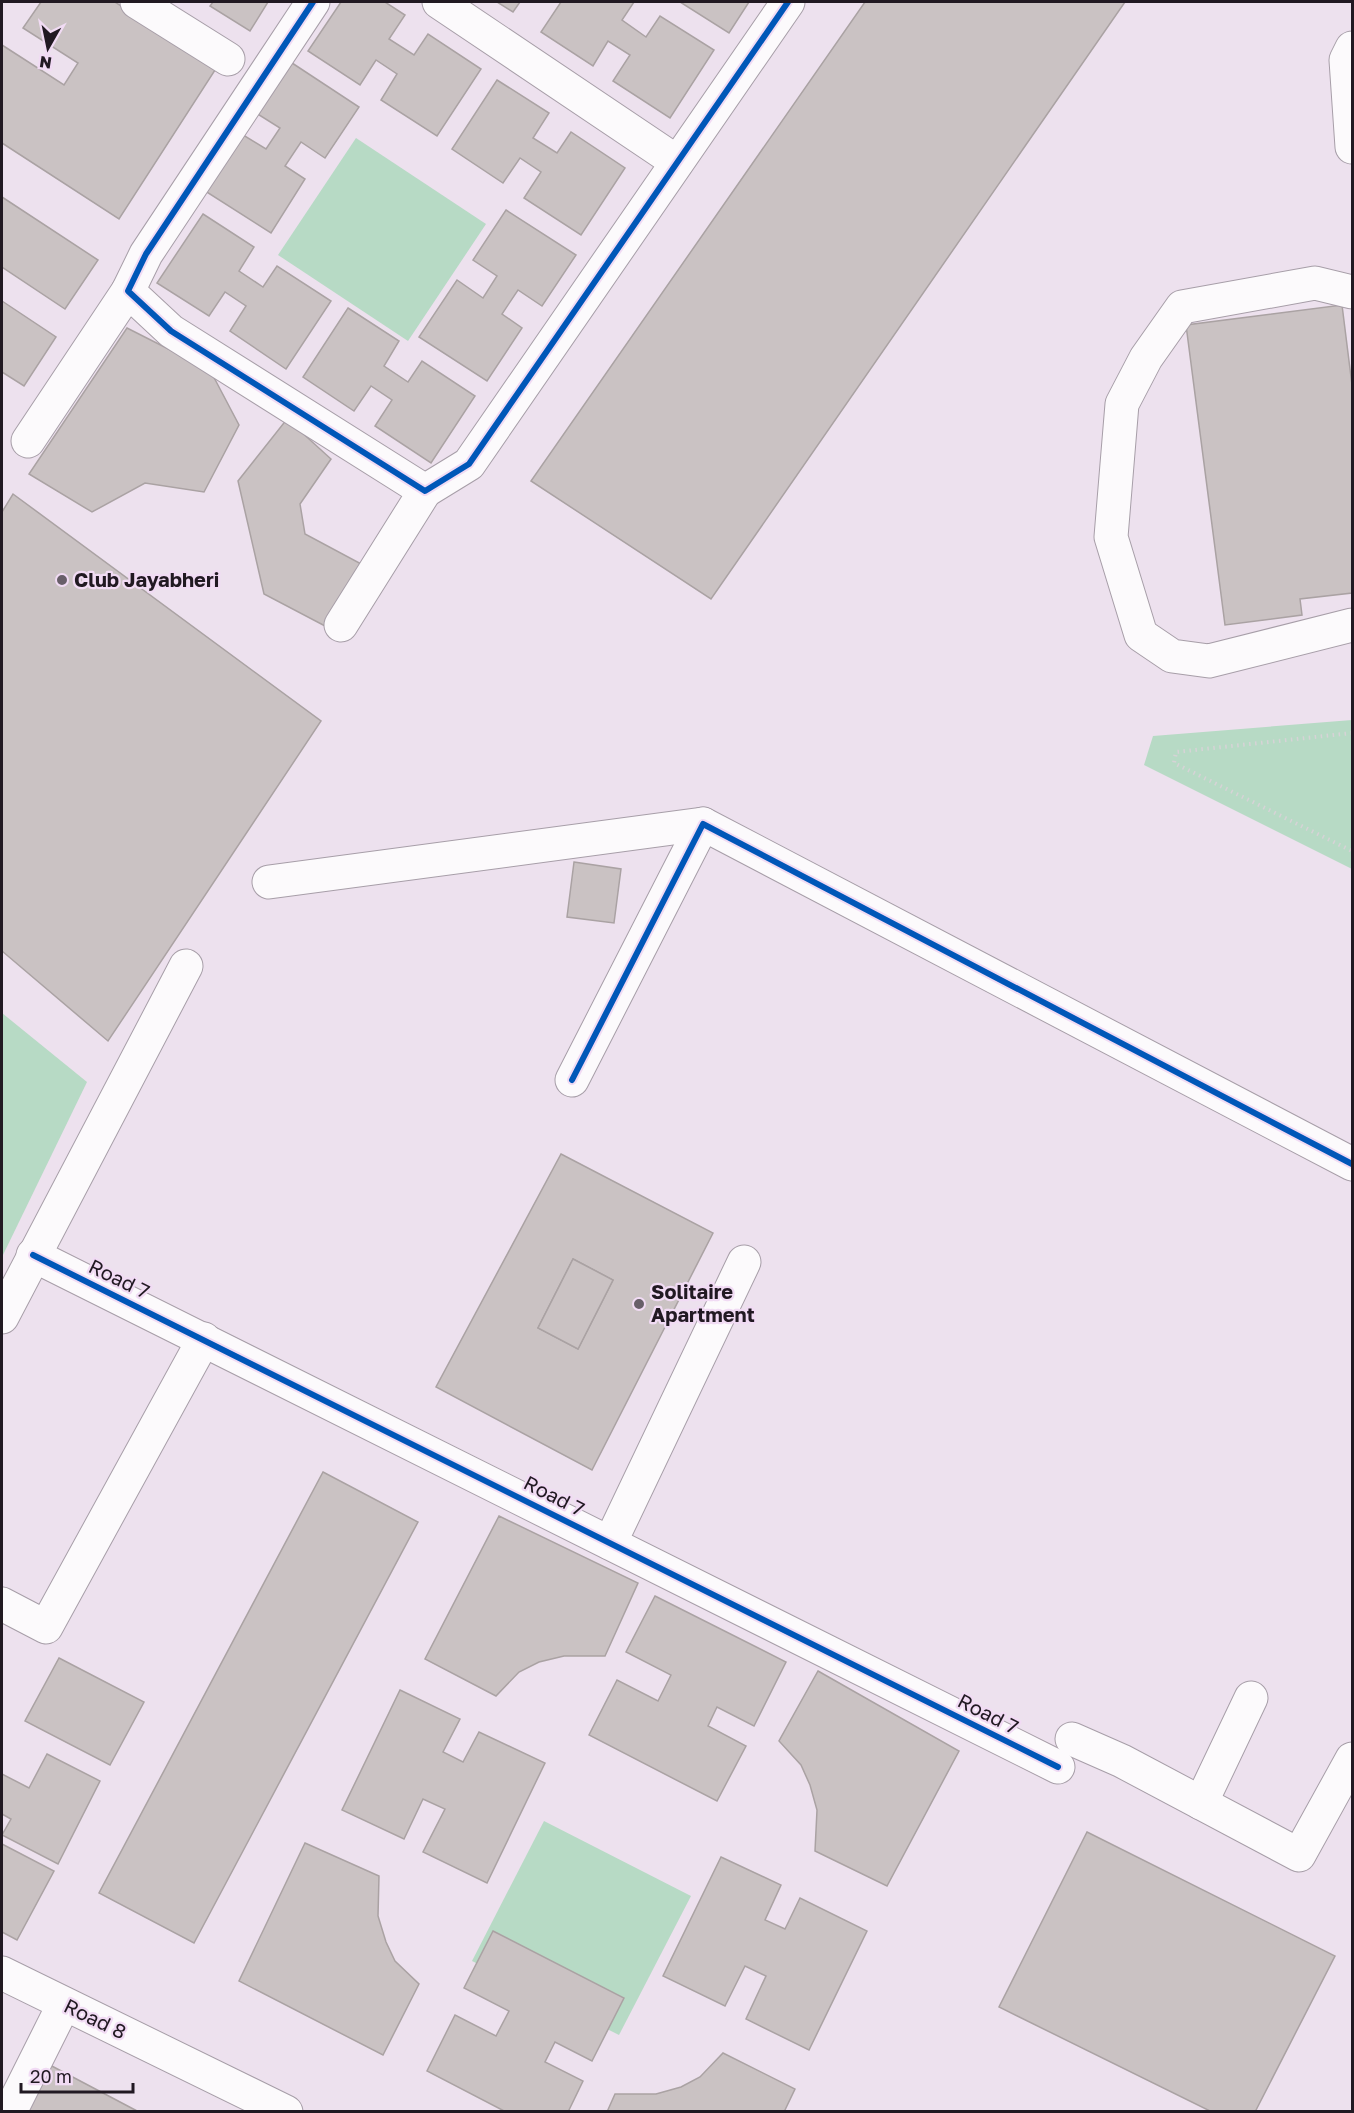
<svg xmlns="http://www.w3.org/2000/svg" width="1354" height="2113" font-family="'Golos Text',sans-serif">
  <rect width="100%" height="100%" fill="#ede1ee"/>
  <g fill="#b7dac5">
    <path d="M356,138l130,86 -78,117 -130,-86z"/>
    <path d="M1352,720v149l-208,-104 9,-29z"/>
    <path d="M2,1013l85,69 -85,175z"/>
    <path d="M544,1821l147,75 -72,139 -147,-74z"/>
  </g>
  <g fill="#cac2c3" stroke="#aaa2a3" stroke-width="1.5" fill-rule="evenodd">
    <path d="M41,2h74l102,65 -98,152 -117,-76v-98l62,40 14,-22 -55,-35z"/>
    <path d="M213,2h55l-18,29 -40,-25z"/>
    <path d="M341,2h44l20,13 -16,24 25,16 14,-21 53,35 -44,67 -56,-36 16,-26 -21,-14 -16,25 -52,-34z"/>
    <path d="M497,2h23l-7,10z"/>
    <path d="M561,2h73l-12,18 24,17 14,-21 54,34 -44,68 -57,-37 17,-26 -22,-14 -15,25 -52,-34z"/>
    <path d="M680,2h69l-20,31z"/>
    <path d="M865,2h260l-414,597 -180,-118z"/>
    <path d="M289,61l70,46 -34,51 -24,-16 -16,24 20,13 -34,54 -69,-44 38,-56 26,16 14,-21 -24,-15z"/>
    <path d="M497,80l52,33 -16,25 24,15 14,-21 54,36 -44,67 -57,-37 17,-26 -21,-14 -17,25 -51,-34z"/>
    <path d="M2,197l96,63 -33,49 -63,-42z"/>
    <path d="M506,210l70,45 -34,51 -24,-16 -16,24 20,14 -35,53 -68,-44 38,-57 26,18 14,-22 -24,-16z"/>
    <path d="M203,214l51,33 -15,24 24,16 14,-21 54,35 -45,68 -56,-38 16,-25 -21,-14 -16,24 -52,-33z"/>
    <path d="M2,301l54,36 -32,49 -22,-14z"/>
    <path d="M1342,305l10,80v208l-52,6 2,16 -77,10 -39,-300z"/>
    <path d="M348,308l51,33 -15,25 24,16 14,-21 53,35 -44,67 -56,-37 17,-26 -21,-14 -17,25 -51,-34z"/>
    <path d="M127,328l83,42 29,55 -35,67 -59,-9 -53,29 -63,-38z"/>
    <path d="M287,419l44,40 -31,45 5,30 60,32 -40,60 -61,-32 -26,-113z"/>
    <path d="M13,494l308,227 -213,320 -106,-90v-439z"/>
    <path d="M574,862l47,7 -7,54 -47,-6z"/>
    <path d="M561,1154l152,79 -121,237 -156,-83zM573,1259l40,21 -35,69 -40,-21z"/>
    <path d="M573,1259l40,21 -35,69 -40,-21z"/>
    <path d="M323,1472l95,50 -224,421 -95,-50z"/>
    <path d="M499,1516l139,67 -33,73h-41l-25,6 -20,10 -23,24 -71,-37z"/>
    <path d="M655,1596l131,66 -32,64 -37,-19 -9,19 38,20 -29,55 -128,-66 28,-55 41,21 13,-26 -45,-23z"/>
    <path d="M59,1658l85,44 -34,63 -85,-44z"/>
    <path d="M818,1671l141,80 -72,135 -72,-35 2,-41 -7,-25 -9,-20 -22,-24z"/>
    <path d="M400,1690l60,29 -17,33 20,10 16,-30 66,31 -58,120 -64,-31 22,-43 -22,-10 -19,40 -62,-29z"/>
    <path d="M47,1754l53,27 -42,83 -56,-29 9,-16 -9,-5v-40l27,14z"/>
    <path d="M1087,1832l248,124 -80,156h-43l-213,-105z"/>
    <path d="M305,1843l74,33 -1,40 8,26 9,19 24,23 -36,71 -144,-74z"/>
    <path d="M2,1844l52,27 -37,69 -15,-8z"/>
    <path d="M721,1857l60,28 -16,35 20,9 15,-31 67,33 -58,119 -63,-31 20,-43 -21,-10 -20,40 -62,-30z"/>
    <path d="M493,1931l131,67 -32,63 -37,-19 -10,20 38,19 -15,31h-62l-79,-41 28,-56 41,21 13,-25 -45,-23z"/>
    <path d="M723,2053l72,36 -11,23h-177l8,-18h41l25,-7 19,-10z"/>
    <path d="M48,2064l91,48h-113z"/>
  </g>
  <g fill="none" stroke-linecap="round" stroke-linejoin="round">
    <defs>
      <g id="minor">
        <path d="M137,2l91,57"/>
        <path d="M313,2l-167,252 -18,37 43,40 254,160 44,-27 319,-462"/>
        <path d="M439,2l238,160"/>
        <path d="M1352,48l-6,12 6,87"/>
        <path d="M1352,292l-37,-9 -133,24 -36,51 -24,46 -11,133 30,98 31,21 37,5 143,-36"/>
        <path d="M28,441l100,-150"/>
        <path d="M341,625l84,-134"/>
        <path d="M269,882l434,-58 649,340"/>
        <path d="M572,1080l131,-256"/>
        <path d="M33,1255l1025,512"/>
        <path d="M2,1317l184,-351"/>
        <path d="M610,1543l134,-281"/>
        <path d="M2,1604l44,23 158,-288"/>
        <path d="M1072,1739l50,22 177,94 53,-96"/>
        <path d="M1201,1803l50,-105"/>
        <path d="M2,1973l284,139"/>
        <path d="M10,2112l54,-108"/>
      </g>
    </defs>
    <use href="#minor" stroke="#a79ea8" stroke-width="35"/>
    <path stroke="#d6d3d6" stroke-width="4" stroke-dasharray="1.5 4.5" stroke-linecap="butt" d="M1352,733l-176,19 -2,11 178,88"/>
    <use href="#minor" stroke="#fcfafc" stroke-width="33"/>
    <defs>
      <g id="cycleway">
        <path d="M313,2l-167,252 -18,37 43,40 254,160 44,-27 319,-462"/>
        <path d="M572,1080l131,-256 649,340"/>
        <path d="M33,1255l1025,512"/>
      </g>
    </defs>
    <use href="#cycleway" stroke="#f1dbf4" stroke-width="10"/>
    <use href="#cycleway" stroke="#0057b8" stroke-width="6"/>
  </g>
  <g fill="#685f69" stroke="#f1dbf4" stroke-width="2">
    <circle cx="62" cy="580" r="6"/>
    <circle cx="639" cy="1304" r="6"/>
  </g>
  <g text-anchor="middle" stroke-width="4.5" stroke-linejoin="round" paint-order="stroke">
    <g font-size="20" font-weight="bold" fill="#211922" stroke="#f1dbf4" text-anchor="start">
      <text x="74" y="587">Club Jayabheri</text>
      <text x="651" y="1299">Solitaire<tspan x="651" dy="23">Apartment</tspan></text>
    </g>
    <g font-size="20" fill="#211922" stroke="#f1dbf4">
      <text transform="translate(119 1279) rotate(26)" y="7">Road 7</text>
      <text transform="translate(554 1496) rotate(27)" y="7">Road 7</text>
      <text transform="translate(988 1714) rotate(27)" y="7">Road 7</text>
      <text transform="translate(95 2019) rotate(26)" y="7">Road 8</text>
    </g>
  </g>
  <rect width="1354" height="2113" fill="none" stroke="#211922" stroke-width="6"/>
  <g transform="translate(48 48) rotate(189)" stroke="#f1dbf4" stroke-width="4.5" paint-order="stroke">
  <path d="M0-4.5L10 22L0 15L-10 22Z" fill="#211922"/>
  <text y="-9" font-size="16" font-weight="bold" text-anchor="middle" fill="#211922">N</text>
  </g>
  <path d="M21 2083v9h112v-9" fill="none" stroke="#211922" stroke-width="3"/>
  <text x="30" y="2083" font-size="18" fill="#211922" stroke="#f1dbf4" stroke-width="4.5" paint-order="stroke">20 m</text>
</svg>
